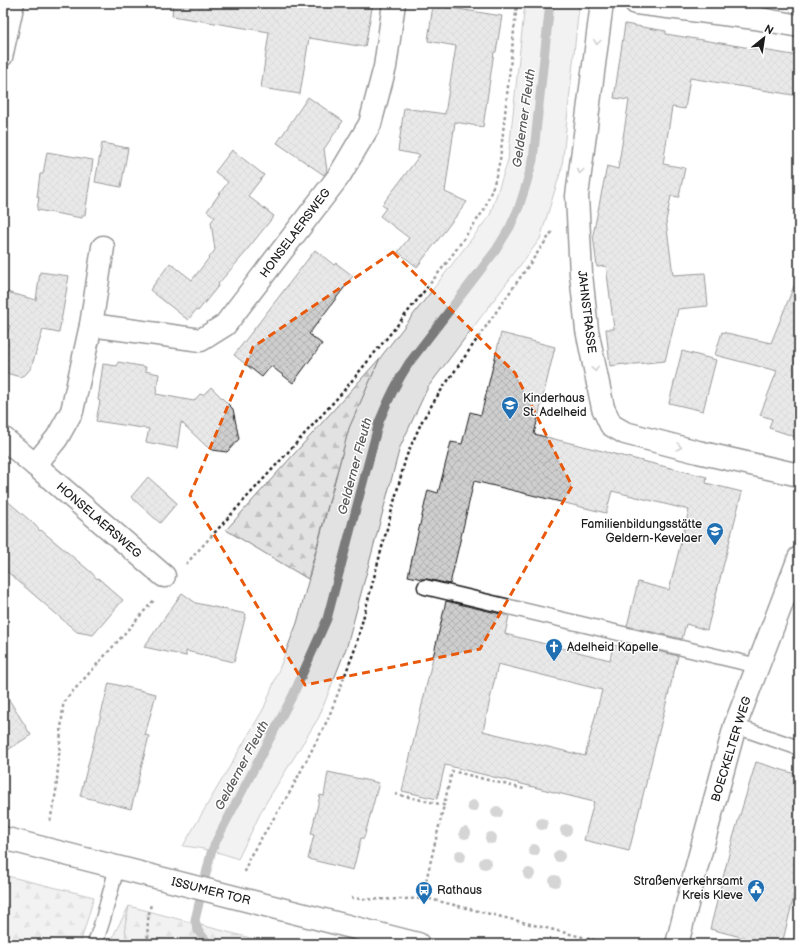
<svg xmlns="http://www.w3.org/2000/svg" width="802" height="947" font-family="'Balsamiq Sans',sans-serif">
  <defs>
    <pattern id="forest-firs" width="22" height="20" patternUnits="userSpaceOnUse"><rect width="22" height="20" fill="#e2e2e2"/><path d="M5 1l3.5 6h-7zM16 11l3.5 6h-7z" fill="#c1c1c1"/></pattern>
    <pattern id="building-cross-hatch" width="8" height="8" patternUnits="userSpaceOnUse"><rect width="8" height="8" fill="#cecece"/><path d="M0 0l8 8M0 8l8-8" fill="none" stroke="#b0b0b0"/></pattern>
  </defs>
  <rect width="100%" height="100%" fill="#fff"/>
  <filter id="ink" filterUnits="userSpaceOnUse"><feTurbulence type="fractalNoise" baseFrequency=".025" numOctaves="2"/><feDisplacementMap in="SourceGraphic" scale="8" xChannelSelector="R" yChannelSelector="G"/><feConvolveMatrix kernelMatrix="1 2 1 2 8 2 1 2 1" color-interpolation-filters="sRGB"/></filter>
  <g filter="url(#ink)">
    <g fill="#e2e2e2" stroke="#7f7f7f">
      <path d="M525,3h39l15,3 -17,161 -22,72 -112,148 -28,60 -53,199 -28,71 -55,89 -26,53c-18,-7 -36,-11 -55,-13l81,-138 33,-85 52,-195 31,-70 110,-143 18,-55z"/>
      <path d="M129,906l-4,20 2,18h-16l4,-12z"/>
    </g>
    <g fill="url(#forest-firs)" stroke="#7f7f7f">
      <path d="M380,358l-31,70 -41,151 -82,-49z"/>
      <path d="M3,875l91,22 -14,47h-77z"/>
      <path d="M129,906l144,38h-146l-2,-18z"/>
    </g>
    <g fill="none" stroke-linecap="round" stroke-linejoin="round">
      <path stroke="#7a7a7a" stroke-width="9" d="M209,944l-11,-13 -3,-11 16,-67 6,-14 76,-144 34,-76 52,-197c9,-22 17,-39 30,-59l87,-113 14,-23 9,-20 7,-22 7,-25 17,-157"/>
    </g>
    <g fill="url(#building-cross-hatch)" stroke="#1c1c1c" fill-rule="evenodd">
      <path d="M173,3h200l-8,44 -56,-9 -9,56 -39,-6 8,-56 -97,-16z"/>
      <path d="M433,5l69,11 -6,36h-2l-11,75 -28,-5 -10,70 22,10 -50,65 -19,-15 11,-14 -29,-22 6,-8 -4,-3 38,-50 -22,-4 6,-43 41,6 11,-68 -28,-5z"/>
      <path d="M625,24l41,7v3l133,22v40l-109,-18 -5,31 -13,-2 -9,57 22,4 -6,29 -8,-1 -5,25 7,54 32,-2 3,33 -30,3 -13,52 -40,4v-1l-15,2 -4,-37h8l-4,-32 -4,-31 -9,1 -4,-32 14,-69 11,3 11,-69 -15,-2z"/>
      <path d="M308,97l35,24 -19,28 3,22 -3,4 -47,-32z"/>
      <path d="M102,143l26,5 -7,39 -26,-5z"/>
      <path d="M232,150l32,25 -16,21 26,20 -28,35h1l-29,33 1,1 -21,26 -2,-1 -8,10 -38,-30 20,-27 22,17 23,-30 -4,-28 4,-5 -8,-6 21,-29 -13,-10z"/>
      <path d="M47,152l46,8 -8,55h-2l-1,3 -45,-8 2,-13h-2l3,-23h3z"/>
      <path d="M315,250l19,15 2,-2 17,13 -44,58 13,10 -29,39 -22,-17 -9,11 -28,-22z"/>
      <path d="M40,272l29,4 -10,57 -16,-3 -12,38 -5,6 -6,3 -17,-5v-25l7,-21 -7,-4v-31l33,9z"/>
      <path d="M798,276h1v162l-30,-10 3,-9 -12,-4 17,-44 -62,-16 7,-23 49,11z"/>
      <path d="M501,333l54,14 -21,87 173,43 -1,6 36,9 -35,138 -21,-6 -4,15 -55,-13 11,-44 31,8 20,-80 -77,-19 -6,22 -132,-32 -24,103 -23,-5h-5l-14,-3 20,-86 10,3 13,-51 11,2 8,-32 11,3z"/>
      <path d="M682,351l34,9 -13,51 -34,-8z"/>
      <path d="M118,362l28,5 -1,4 14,3 -3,20 38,7 6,-7 3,1 8,-8 22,22 6,30 -12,13 -15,-2 -6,-4 -25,-24 -4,26 -31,-6 3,-13 -53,-8 4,-20 -2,-1 5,-36 14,2z"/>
      <path d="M148,477l29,26 -17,20 -29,-26z"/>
      <path d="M3,497l32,28 5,6 1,-1 51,43 5,6 1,-1 25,22 -30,35 -16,-3 -74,-64z"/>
      <path d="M182,593l14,10 50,11 -12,48 -48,-11v5l-42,-9z"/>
      <path d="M446,601l63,15 -4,18 105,26 3,-15 9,2 1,-4 55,13 -49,195 -45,-11 10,-38 -149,-37 -8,34 -35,-8zM498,664l104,26 -17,66 -102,-25z"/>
      <path d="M109,683l47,11 -11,41 4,1 -18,73 -51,-13z"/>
      <path d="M3,690l28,45 -28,18z"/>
      <path d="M756,762l43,13v101l-17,68h-14l-58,-15 23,-91z"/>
      <path d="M328,772l51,11 -15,55h-3l-8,32 -45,-11 6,-24 -3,-1 9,-39 4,1z"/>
    </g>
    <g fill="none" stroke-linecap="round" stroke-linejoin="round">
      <defs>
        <g id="service">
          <path d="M5,58l12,-55"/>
          <path d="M425,587l333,79"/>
          <path d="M735,726l64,22"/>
          <path d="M95,944l8,-25 14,-52"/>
        </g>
        <g id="minor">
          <path d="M602,3l-25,193 4,78 6,56 16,78 8,17 14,8 73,19 101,23"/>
          <path d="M636,3l119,15 44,8"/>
          <path d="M91,325l12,-78"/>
          <path d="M3,438l32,27"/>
          <path d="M164,576l-129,-111 22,-27 15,-27 19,-86 110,15 24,-15 114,-149 31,-52 15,-57 9,-64"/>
          <path d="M677,944l19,-75 39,-143 64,-168"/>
        </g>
        <path id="primary" d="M3,838l415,106"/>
      </defs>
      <use href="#service" stroke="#1c1c1c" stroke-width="17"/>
      <use href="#minor" stroke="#1c1c1c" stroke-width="25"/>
      <use href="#primary" stroke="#1c1c1c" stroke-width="25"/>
      <g stroke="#1c1c1c" stroke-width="2.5" stroke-dasharray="3 3" stroke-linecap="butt">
        <path d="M186,564l155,-170 54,-66 53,-67 36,-51 10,-26 6,-24 17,-157"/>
        <path d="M395,794l49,11 8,-34 72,18"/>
        <path d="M50,821l6,-29 7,-86 3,-7 52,-58 36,-41"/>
        <path d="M245,872l4,-14 41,-66 38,-73 27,-70 51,-192 16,-36 16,-26 114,-163"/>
        <path d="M351,898c26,3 52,0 79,1l168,42 15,3"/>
        <path d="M422,898l22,-93"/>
        <path d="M149,944c-3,-13 -1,-27 2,-40"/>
      </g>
      <use href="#service" stroke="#fff" stroke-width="14"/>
      <use href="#minor" stroke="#fff" stroke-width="22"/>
      <use href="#primary" stroke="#fff" stroke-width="22"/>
    </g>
    <g fill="#a3a3a3">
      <circle cx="473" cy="806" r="6"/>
      <circle cx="497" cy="812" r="6"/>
      <circle cx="542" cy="824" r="6"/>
      <circle cx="566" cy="830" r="6"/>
      <circle cx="465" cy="833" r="6"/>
      <circle cx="491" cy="838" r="6"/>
      <circle cx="534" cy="850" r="6"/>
      <circle cx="460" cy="856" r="6"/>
      <circle cx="559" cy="856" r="6"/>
      <circle cx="485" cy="863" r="6"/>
      <circle cx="529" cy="874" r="6"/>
      <circle cx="555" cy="881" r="6"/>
    </g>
    <defs><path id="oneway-chevron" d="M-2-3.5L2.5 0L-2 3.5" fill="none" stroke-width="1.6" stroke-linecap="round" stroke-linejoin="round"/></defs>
    <g stroke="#999">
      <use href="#oneway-chevron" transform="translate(597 42) rotate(97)"/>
      <use href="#oneway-chevron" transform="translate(580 171) rotate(97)"/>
      <use href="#oneway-chevron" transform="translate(595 369) rotate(78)"/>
      <use href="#oneway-chevron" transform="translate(679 447) rotate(14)"/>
    </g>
  </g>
  <path d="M0 0H802V947H0ZM393,252l122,121 57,113 -92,163 -175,36 -115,-190 63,-148z" fill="#fff" fill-opacity=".55" fill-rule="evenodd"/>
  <path fill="none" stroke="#e8590c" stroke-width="3" stroke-dasharray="8 5" stroke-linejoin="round" d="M393,252l122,121 57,113 -92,163 -175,36 -115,-190 63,-148z"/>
  <defs>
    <symbol id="school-pin" viewBox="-11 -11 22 30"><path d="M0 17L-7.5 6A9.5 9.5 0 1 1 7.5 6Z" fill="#1f6fb2" stroke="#fff"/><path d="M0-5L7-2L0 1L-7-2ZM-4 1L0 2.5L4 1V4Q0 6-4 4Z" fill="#fff"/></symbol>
    <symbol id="church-pin" viewBox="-11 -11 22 30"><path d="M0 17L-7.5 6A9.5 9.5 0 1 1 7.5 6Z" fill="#1f6fb2" stroke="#fff"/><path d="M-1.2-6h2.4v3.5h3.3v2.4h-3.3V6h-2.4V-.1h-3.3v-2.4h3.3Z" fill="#fff"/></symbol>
    <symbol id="civic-pin" viewBox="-11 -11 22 30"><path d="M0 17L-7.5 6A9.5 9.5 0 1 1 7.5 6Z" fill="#1f6fb2" stroke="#fff"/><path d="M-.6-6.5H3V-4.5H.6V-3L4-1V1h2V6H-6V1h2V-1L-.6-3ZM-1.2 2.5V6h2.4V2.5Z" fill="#fff"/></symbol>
    <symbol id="bus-pin" viewBox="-11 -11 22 30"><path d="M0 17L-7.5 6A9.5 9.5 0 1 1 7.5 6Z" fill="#1f6fb2" stroke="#fff"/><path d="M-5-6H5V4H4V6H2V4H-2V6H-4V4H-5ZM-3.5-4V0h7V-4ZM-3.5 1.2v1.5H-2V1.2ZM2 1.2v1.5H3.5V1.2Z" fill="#fff"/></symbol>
  </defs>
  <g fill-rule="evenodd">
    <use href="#school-pin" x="500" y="395" width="20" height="27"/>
    <use href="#school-pin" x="705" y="521" width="20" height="27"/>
    <use href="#church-pin" x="544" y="637" width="20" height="27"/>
    <use href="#civic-pin" x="746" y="878" width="20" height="27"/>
    <use href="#bus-pin" x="414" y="880" width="20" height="27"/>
  </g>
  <g text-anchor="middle" stroke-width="3" stroke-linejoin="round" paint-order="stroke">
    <g font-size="12" fill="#1c1c1c" stroke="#fff">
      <text transform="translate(295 233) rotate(-53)" y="4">HONSELAERSWEG</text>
      <text transform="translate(587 312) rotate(83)" y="4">JAHNSTRASSE</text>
      <text transform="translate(99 520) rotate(41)" y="4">HONSELAERSWEG</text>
      <text transform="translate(731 749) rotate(-73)" y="4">BOECKELTER WEG</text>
      <text transform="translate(211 891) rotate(14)" y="4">ISSUMER TOR</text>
    </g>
    <g font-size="12" fill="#1c1c1c" stroke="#fff" text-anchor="start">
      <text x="523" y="402">Kinderhaus<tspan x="523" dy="14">St. Adelheid</tspan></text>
      <text x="702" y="528" text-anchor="end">Familienbildungsstätte<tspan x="702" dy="14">Geldern-Kevelaer</tspan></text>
      <text x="567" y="651">Adelheid Kapelle</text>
      <text x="743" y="885" text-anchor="end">Straßenverkehrsamt<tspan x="743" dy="14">Kreis Kleve</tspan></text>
      <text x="437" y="894">Rathaus</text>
    </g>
    <g font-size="13" font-style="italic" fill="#5a5a5a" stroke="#fff">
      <text transform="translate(523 118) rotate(-82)" y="5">Gelderner Fleuth</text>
      <text transform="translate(354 466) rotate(-75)" y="5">Gelderner Fleuth</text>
      <text transform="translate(241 765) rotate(-62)" y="5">Gelderner Fleuth</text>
    </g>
  </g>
  <rect width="802" height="947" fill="none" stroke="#fff" stroke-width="16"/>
  <rect x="8" y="8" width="786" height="931" fill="none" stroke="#1c1c1c" stroke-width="1.5" filter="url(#ink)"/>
  <g transform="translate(764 38) rotate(30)" stroke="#ffffff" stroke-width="3" paint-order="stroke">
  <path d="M0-3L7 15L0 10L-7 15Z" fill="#1c1c1c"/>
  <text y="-6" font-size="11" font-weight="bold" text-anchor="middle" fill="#1c1c1c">N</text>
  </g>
</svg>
